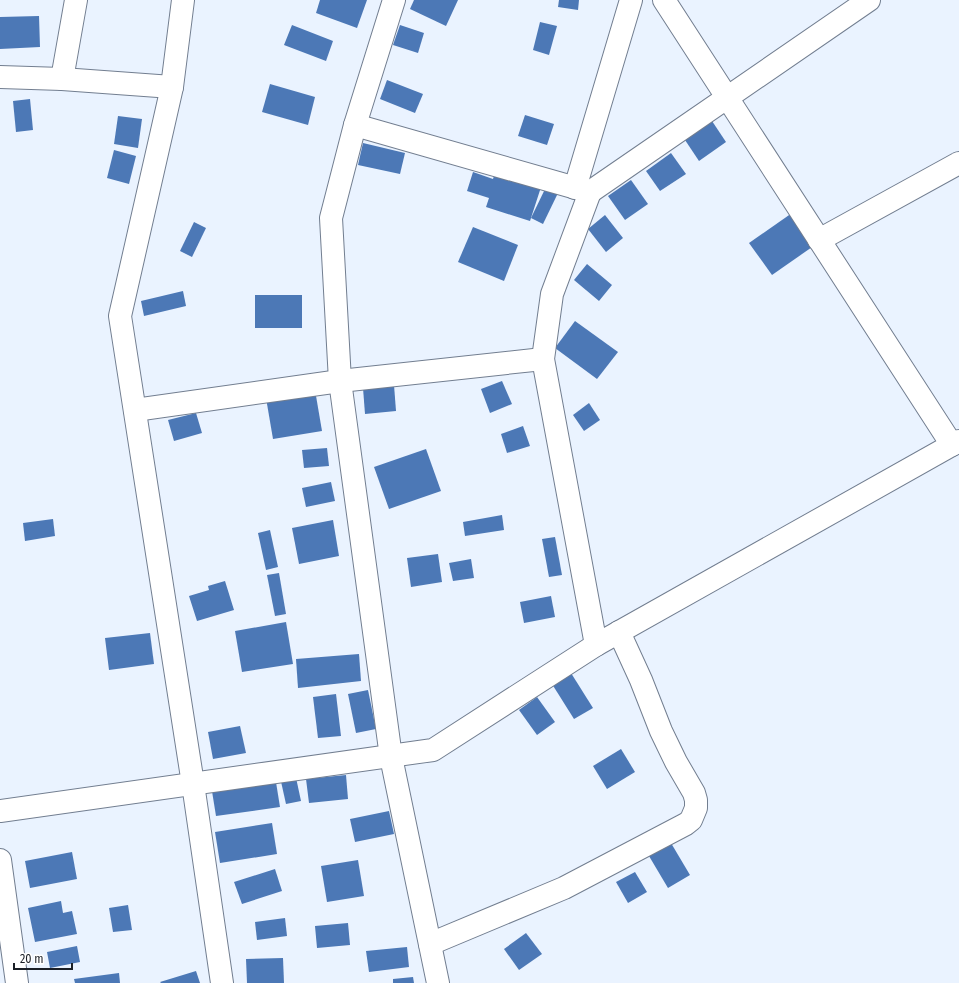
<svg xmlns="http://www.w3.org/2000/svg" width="959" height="983" font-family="'Fira Sans Condensed',sans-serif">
  <rect width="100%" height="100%" fill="#eaf3ff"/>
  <g fill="#4c78b6">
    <path d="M320,0h47l-10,28 -41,-15z"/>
    <path d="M414,0h44l-12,26 -36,-17z"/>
    <path d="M559,0h20l-1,10 -20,-3z"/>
    <path d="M39,16l1,31 -40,2v-32z"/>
    <path d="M540,22l17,4 -8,29 -16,-5z"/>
    <path d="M292,25l41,16 -7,20 -42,-16z"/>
    <path d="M400,25l24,8 -6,20 -25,-8z"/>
    <path d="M387,80l36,14 -8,19 -35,-14z"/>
    <path d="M270,84l45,13 -7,28 -46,-13z"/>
    <path d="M30,99l3,31 -17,2 -3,-31z"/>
    <path d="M525,115l29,9 -7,21 -29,-9z"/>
    <path d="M118,116l24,3 -4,29 -24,-4z"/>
    <path d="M710,118l16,24 -27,19 -16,-24z"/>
    <path d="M363,143l42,10 -5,21 -42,-9z"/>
    <path d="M114,150l22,6 -7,28 -22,-6z"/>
    <path d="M671,153l15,21 -26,17 -14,-20z"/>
    <path d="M496,169l46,15 -12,37 -44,-14 3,-9 -22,-7 6,-19 20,7z"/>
    <path d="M631,180l17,24 -23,16 -17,-24z"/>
    <path d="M546,187l12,6 -15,31 -12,-6z"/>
    <path d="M792,213l23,32 -43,30 -23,-32z"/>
    <path d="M605,215l18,23 -17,14 -18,-23z"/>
    <path d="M194,222l12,6 -14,29 -12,-6z"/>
    <path d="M473,227l45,18 -14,36 -46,-19z"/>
    <path d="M587,264l25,21 -13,16 -25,-21z"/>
    <path d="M183,291l3,15 -42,10 -3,-15z"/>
    <rect x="255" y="295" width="47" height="33"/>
    <path d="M575,321l43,31 -21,27 -42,-31z"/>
    <path d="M502,381l10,23 -22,9 -9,-24z"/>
    <path d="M394,385l2,26 -31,3 -2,-26z"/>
    <path d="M315,390l7,41 -49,8 -7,-41z"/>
    <path d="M589,403l11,17 -16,11 -11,-16z"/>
    <path d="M196,413l6,20 -28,8 -6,-21z"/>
    <path d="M523,426l7,20 -23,7 -6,-19z"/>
    <path d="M327,448l2,18 -25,2 -2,-18z"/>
    <path d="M426,449l15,42 -52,18 -15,-42z"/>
    <path d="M331,482l4,19 -29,6 -4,-19z"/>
    <path d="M502,515l2,15 -39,6 -2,-14z"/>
    <path d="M53,519l2,17 -30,5 -2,-18z"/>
    <path d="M333,520l6,36 -40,8 -7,-36z"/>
    <path d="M270,530l8,37 -12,3 -8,-37z"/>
    <path d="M555,537l7,38 -13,2 -7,-38z"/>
    <path d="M438,554l4,28 -31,5 -4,-29z"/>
    <path d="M471,559l3,19 -21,3 -4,-18z"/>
    <path d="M279,573l7,41 -11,2 -8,-41z"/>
    <path d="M225,581l9,29 -37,11 -8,-25 20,-6 -1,-4z"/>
    <path d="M551,596l4,21 -31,6 -4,-21z"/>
    <path d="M286,622l7,42 -51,8 -7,-41z"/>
    <path d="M150,633l4,31 -45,6 -4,-32z"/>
    <path d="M359,654l2,27 -63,7 -2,-29z"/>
    <path d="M571,673l22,35 -19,11 -22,-35z"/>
    <path d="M368,690l8,39 -20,4 -8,-39z"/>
    <path d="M336,694l5,42 -23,2 -5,-41z"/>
    <path d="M537,697l18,25 -18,13 -18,-25z"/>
    <path d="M240,726l6,27 -33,6 -5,-27z"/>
    <path d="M621,749l14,23 -28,17 -14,-23z"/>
    <path d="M295,773l6,28 -15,3 -6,-27z"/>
    <path d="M346,775l2,24 -39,4 -3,-24z"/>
    <path d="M275,776l5,31 -64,9 -5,-31z"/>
    <path d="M389,811l5,23 -39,8 -5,-23z"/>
    <path d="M272,823l5,31 -57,9 -5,-31z"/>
    <path d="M668,838l22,37 -22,13 -22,-37z"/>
    <path d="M72,852l5,27 -47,9 -5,-27z"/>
    <path d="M358,860l6,36 -37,6 -6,-36z"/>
    <path d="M275,869l7,22 -40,13 -8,-22z"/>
    <path d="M635,872l12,20 -19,11 -12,-21z"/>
    <path d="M61,901l2,12 9,-2 5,23 -42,8 -7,-34z"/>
    <path d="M128,905l4,25 -19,2 -4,-24z"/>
    <path d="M285,918l2,18 -30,4 -2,-18z"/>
    <path d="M348,923l2,22 -33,3 -2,-22z"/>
    <path d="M526,933l16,21 -23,16 -15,-21z"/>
    <path d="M77,946l3,16 -30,6 -3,-16z"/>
    <path d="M407,947l2,20 -40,5 -3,-21z"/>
    <path d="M283,958l1,25h-37l-1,-24z"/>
    <path d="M196,971l4,12h-39l-1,-1z"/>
    <path d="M119,973l1,10h-45l-1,-4z"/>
    <path d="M413,977l1,6h-21v-4z"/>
  </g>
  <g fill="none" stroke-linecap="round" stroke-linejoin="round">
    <defs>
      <g id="minor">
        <path d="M183,0l-11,87 -52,229 73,468 29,199"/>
        <path d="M394,0l-39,125 -24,93 9,163 51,376 47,226"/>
        <path d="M664,0l288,445"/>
        <path d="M0,77l62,2 110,8"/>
        <path d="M62,79l14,-79"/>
        <path d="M355,125l235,67 279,-192"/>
        <path d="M575,188l56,-188"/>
        <path d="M590,192l-38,102 -9,65 53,286"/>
        <path d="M819,240l140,-77"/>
        <path d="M135,410l205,-29 203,-22"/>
        <path d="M0,811l433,-61 163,-105 363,-204"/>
        <path d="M0,860l17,123"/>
        <path d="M430,944l134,-56 122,-64 5,-4 5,-12v-8l-2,-7 -18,-31 -15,-31 -20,-51 -22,-48"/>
      </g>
    </defs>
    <use href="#minor" stroke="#727e90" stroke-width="24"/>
    <use href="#minor" stroke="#fff" stroke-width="22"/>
  </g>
  <path d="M14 963v6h58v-6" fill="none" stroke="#1a1f26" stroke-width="2"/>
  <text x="20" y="963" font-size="12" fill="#1a1f26" stroke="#ffffff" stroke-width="3" paint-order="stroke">20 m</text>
</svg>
